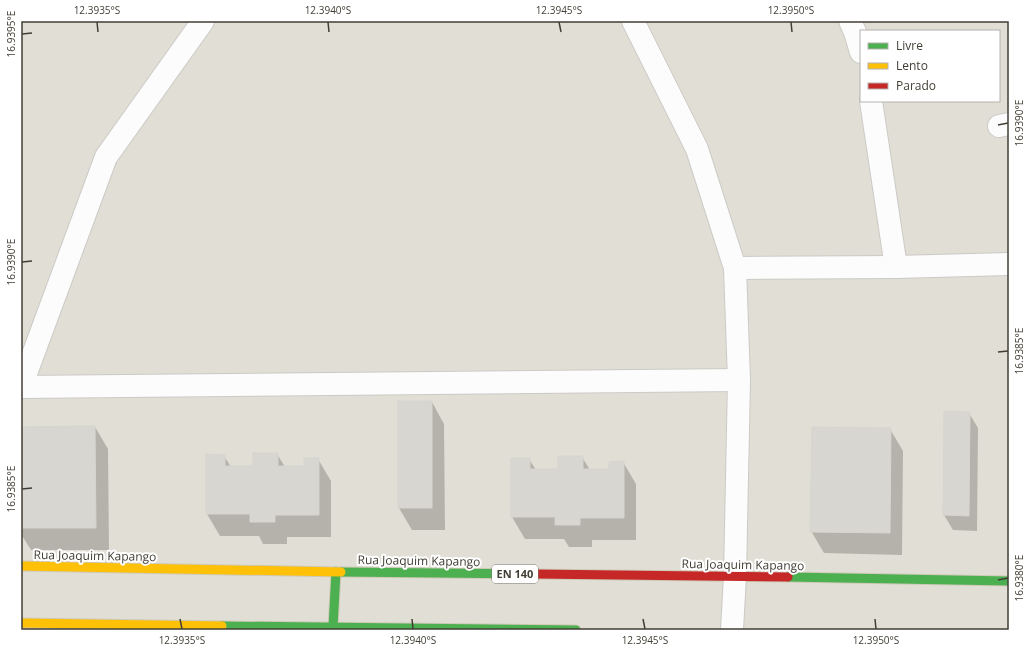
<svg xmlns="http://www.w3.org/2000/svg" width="1030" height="651" font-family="'Open Sans',sans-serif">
  <rect width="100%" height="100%" fill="#edede8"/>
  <path fill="#e1dfd5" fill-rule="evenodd" d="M21,21h988v609h-988zM861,31h138v70h-138z"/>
  <g fill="#0003">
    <path d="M432,402l12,22 1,106h-33l-13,-22z"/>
    <path d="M969,413l9,15 -1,103 -24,-1 -9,-15z"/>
    <path d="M95,427l13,22 1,101h-78l-10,-16v-106z"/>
    <path d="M890,429l13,22 -1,104 -78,-2 -13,-22z"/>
    <path d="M277,454l8,13h20l13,-8 13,22v56h-44v7h-24l-4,-8h-39l-13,-22 17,-58 7,11h23z"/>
    <path d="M582,457l8,13h20l13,-8 13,22v56h-44v7h-23l-5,-8h-39l-13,-22 17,-58 7,11h23z"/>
  </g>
  <g fill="#d7d6d1" stroke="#d5d4ce">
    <rect x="398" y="401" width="34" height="107"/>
    <path d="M944,411l26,1 -1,104 -26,-1z"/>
    <path d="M95,426l1,102h-75v-101z"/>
    <path d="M812,427l79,1 -1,105 -80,-1z"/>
    <path d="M253,453h25v13h26v-8h15v57h-44v7h-25v-8h-44v-60l19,1v11h28z"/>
    <path d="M558,456h25v13h26v-7l15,-1v57h-44v7h-25v-8h-44v-59h19v11h28z"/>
  </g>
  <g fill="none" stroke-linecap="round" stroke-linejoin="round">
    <defs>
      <g id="street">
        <path d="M633,21l64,128 38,119 4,112 -4,196 -3,54"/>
        <path d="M850,21l5,11 6,20"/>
        <path d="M871,101l25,166"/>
        <path d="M999,126l10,-2"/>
        <path d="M735,268l161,-1 113,-3"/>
        <path d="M21,387l718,-7"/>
        <path d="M21,387l85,-230 97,-136"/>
      </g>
      <g id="fast">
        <path d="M341,572l194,2"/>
        <path d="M788,577l221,4"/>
        <path d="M222,626l354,4"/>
        <path d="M333,627l3,-55"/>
      </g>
      <g id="slow">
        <path d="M21,566l320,6"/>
        <path d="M21,623l201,3"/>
      </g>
      <path id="jam" d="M535,574l253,3"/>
    </defs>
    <use href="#street" stroke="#cbcac6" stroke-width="24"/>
    <use href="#fast" stroke="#cec9b7" stroke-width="11"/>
    <use href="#slow" stroke="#cec9b7" stroke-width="11"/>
    <use href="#jam" stroke="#cec9b7" stroke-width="11"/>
    <use href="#street" stroke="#fcfcfc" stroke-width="22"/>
    <use href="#fast" stroke="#4caf50" stroke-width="9"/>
    <use href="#slow" stroke="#ffc107" stroke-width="9"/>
    <use href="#jam" stroke="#c62828" stroke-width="9"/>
  </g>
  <path fill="none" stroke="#423e35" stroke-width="1.5" d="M97,22l1,10M328,22l1,10M559,22l2,10M791,22l1,10M22,34l10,-1M998,125l10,-2M22,262l10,-1M998,352l10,-1M22,489l10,-1M998,580l10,-2M180,619l2,10M412,619l1,10M643,619l2,10M875,619l1,10"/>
  <g text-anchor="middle" stroke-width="4" stroke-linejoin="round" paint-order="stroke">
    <rect fill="#fff" stroke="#7b7872" stroke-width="1" x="492" y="565" width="46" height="18" rx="3"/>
    <g font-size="11" font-weight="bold" fill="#423e35">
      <text x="515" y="578">EN 140</text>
    </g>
    <g font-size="12" fill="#423e35" stroke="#fff">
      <text transform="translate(95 556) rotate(1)" y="4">Rua Joaquim Kapango</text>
      <text transform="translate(419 561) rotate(1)" y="4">Rua Joaquim Kapango</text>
      <text transform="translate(743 565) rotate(1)" y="4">Rua Joaquim Kapango</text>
    </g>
  </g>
  <rect width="1030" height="651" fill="none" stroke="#ffffff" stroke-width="44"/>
  <rect x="860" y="30" width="140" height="72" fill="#ffffff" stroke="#b3b2ae"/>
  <rect x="868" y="43" width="20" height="6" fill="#4caf50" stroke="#b3b2ae"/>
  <text x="896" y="50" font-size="12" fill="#423e35">Livre</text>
  <rect x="868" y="63" width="20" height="6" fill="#ffc107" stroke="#b3b2ae"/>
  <text x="896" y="70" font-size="12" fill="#423e35">Lento</text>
  <rect x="868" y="83" width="20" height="6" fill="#c62828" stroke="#b3b2ae"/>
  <text x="896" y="90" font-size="12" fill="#423e35">Parado</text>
  <rect x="22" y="22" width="986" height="607" fill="none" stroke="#423e35" stroke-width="1.5"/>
  <g font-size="10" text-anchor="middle" fill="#423e35">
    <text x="97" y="14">12.3935°S</text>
    <text x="328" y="14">12.3940°S</text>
    <text x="559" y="14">12.3945°S</text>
    <text x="791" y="14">12.3950°S</text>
    <text transform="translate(11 34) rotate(-90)" y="4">16.9395°E</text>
    <text transform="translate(1019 123) rotate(-90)" y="4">16.9390°E</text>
    <text transform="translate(11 262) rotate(-90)" y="4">16.9390°E</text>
    <text transform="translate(1019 351) rotate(-90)" y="4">16.9385°E</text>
    <text transform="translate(11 489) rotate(-90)" y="4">16.9385°E</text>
    <text transform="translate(1019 578) rotate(-90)" y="4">16.9380°E</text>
    <text x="182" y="644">12.3935°S</text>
    <text x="413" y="644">12.3940°S</text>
    <text x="645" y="644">12.3945°S</text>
    <text x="876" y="644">12.3950°S</text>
  </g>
</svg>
